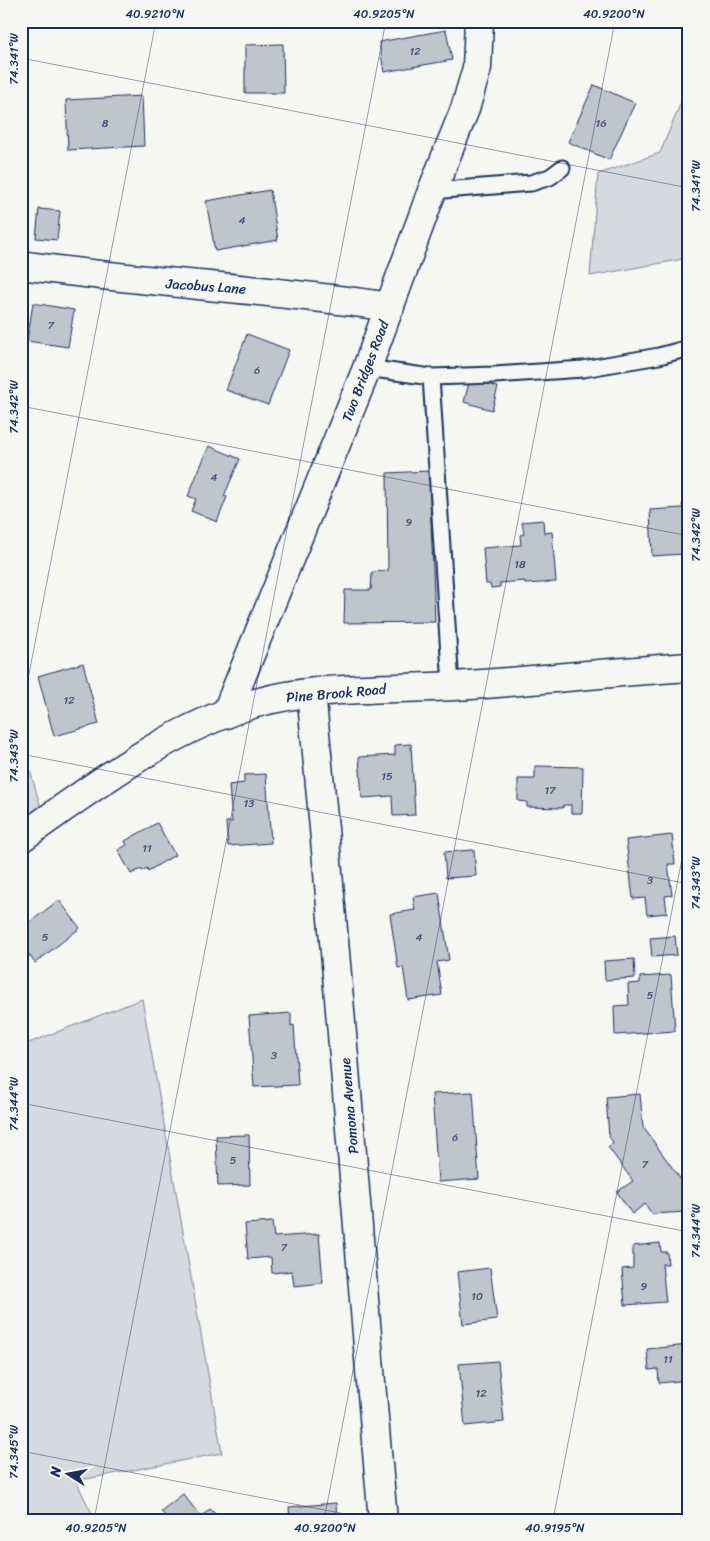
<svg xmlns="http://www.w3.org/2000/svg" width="710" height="1541" font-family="Sriracha,sans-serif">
  <rect width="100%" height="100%" fill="#f6f6f2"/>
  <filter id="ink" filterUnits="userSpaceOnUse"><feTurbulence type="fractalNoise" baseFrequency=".02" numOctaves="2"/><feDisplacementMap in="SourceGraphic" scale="10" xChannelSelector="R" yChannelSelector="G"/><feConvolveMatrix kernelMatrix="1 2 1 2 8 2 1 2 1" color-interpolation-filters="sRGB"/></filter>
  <g filter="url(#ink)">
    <g fill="#d6d9dd" stroke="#78849e">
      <path d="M689,83v175l-99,18 8,-102 62,-21z"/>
      <path d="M21,740l23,78 -23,17z"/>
      <path d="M142,999l80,454 -146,28 19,39h-74v-474z"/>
    </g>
    <g fill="#c0c4cd" stroke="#1b2f5e">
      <path d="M446,30l6,30 -68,12 -5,-30z"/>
      <path d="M283,44l1,49h-39v-48z"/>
      <path d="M594,85l41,18 -26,57 -41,-18z"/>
      <path d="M142,96l2,50 -76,4 -2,-50z"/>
      <path d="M270,190l8,50 -63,11 -9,-50z"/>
      <path d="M39,209l21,2 -3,29 -21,-2z"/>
      <path d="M33,303l41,7 -6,37 -41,-6z"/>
      <path d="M247,334l42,16 -21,55 -42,-15z"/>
      <path d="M470,379l28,8 -6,23 -28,-8z"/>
      <path d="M209,446l31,13 -16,37 3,1 -10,25 -26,-11 5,-12 -8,-3z"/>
      <path d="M429,471l6,151 -91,1 1,-33h26l1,-18 16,-1 -1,-98z"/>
      <path d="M689,503v55l-6,1v-5l-31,2 -2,-46 33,-2 -1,-4z"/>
      <path d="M543,520l1,13 8,-1 4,50 -31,2v-3l-25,2v4l-9,1 -1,-4h-4l-3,-36 38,-3 -1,-10 4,-1 -2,-12z"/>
      <path d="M83,663l16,61 -45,12 -16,-60z"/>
      <path d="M411,744l4,71 -22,1 -1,-20 -30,2 -3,-41 36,-2v-10z"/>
      <path d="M535,766l48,1 -1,46h-11v-8h-8v3l-36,-1v-5l-9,-1v-22h17z"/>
      <path d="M266,774l5,69 -43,3 -2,-24h6l-3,-37 15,-2v-8z"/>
      <path d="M157,823l18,32 -27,16 -1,-3 -5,3 -1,-2 -10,5 -13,-24 9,-5 -2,-4z"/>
      <path d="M672,835l3,29h-7l4,31 -7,1 2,17 -20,2 -2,-17 -12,1 -7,-59z"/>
      <path d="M474,850l2,26 -30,2 -2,-26z"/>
      <path d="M439,893l10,67 -12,2 5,33 -34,5 -5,-33 -5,1 -8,-54 25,-4 -2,-13z"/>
      <path d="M59,900l21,28 -45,35 -14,-19v-15z"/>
      <path d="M675,936l2,19 -25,2 -2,-19z"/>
      <path d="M634,959l1,19 -30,2 -1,-19z"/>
      <path d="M671,975l4,56 -60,4 -1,-29 15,-1 -1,-21 12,-1v-6z"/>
      <path d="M291,1013v13l3,-1 4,60 -44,2 -5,-71z"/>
      <path d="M473,1092l6,87 -41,3 -6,-88z"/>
      <path d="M640,1094l3,33 41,57 2,28 -34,2 -7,-10 -13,10 -15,-22 16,-11 -25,-34 5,-5 -4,-5 -3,-40z"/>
      <path d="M249,1135l1,50 -32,1 -2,-50z"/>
      <path d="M272,1222l2,15 45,-3 4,49 -29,3 -2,-15 -20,2 -1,-16 -23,2 -3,-35z"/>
      <path d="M660,1243l1,9h6l1,12h-6l4,38 -41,3 -3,-36 11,-1v-22z"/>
      <path d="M490,1268l7,52 -34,4 -6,-52z"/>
      <path d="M689,1345v35l-30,3 -1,-14 -9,1 -2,-21z"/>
      <path d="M498,1361l6,61 -39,4 -6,-62z"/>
      <path d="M183,1494l18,23 9,-8 12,11h-54l-7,-9z"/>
      <path d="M336,1503l1,17h-47l-1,-13z"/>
    </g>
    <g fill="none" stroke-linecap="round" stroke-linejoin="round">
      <defs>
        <g id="service">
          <path d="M432,191l99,-8 19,-6 12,-9"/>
          <path d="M367,368l64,9 64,-2 88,-6 76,-13 30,-8"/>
          <path d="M431,377l20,309"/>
        </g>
        <g id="minor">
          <path d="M21,265c123,18 246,23 369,42"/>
          <path d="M311,693c28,275 47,551 72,827"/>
          <path d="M226,714l141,-346 65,-177 33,-82 12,-41 2,-47"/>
        </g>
        <path id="tertiary" d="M21,838c74,-52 147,-109 235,-135 64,-18 134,-13 199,-17 78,-5 156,-14 234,-19"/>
      </defs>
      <use href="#service" stroke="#1b2f5e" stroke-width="19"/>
      <use href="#minor" stroke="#1b2f5e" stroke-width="31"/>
      <use href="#tertiary" stroke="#1b2f5e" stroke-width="31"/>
      <use href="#service" stroke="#f6f6f2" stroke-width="15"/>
      <use href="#minor" stroke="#f6f6f2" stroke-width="28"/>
      <use href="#tertiary" stroke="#f6f6f2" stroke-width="28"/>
    </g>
  </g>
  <path fill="none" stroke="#1b2f5e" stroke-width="1" stroke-opacity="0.45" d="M21,58l668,130M21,406l668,130M21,715l135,-694M21,754l668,130M21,1103l668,129M21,1451l355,69M94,1520l292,-1499M324,1520l291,-1499M553,1520l136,-697"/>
  <g text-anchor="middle" stroke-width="4" stroke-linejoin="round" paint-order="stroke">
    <g font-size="11" fill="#44547a">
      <text x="415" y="55">12</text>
      <text x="105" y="127">8</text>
      <text x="601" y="127">16</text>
      <text x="242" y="224">4</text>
      <text x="51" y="329">7</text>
      <text x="257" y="374">6</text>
      <text x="214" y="481">4</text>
      <text x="409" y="526">9</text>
      <text x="520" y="568">18</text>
      <text x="69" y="704">12</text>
      <text x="387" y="780">15</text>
      <text x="550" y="794">17</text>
      <text x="249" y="807">13</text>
      <text x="147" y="852">11</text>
      <text x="650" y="884">3</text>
      <text x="45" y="941">5</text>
      <text x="419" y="941">4</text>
      <text x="650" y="999">5</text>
      <text x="274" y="1059">3</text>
      <text x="455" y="1141">6</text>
      <text x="233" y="1164">5</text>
      <text x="645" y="1168">7</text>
      <text x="284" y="1251">7</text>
      <text x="644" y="1290">9</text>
      <text x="477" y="1300">10</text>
      <text x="668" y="1363">11</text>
      <text x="481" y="1397">12</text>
    </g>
    <g font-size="14" fill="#1b2f5e" stroke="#f6f6f2">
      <text transform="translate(206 286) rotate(4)" y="5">Jacobus Lane</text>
      <text transform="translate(365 371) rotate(-69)" y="5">Two Bridges Road</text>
      <text transform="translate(336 693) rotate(-5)" y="5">Pine Brook Road</text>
      <text transform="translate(349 1106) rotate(-95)" y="5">Pomona Avenue</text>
    </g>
  </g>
  <rect width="710" height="1541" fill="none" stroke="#f6f6f2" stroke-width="55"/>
  <g transform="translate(68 1474) rotate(281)" stroke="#f6f6f2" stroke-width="4" paint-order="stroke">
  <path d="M0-4L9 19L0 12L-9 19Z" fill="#1b2f5e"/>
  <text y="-8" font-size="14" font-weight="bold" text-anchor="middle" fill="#1b2f5e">N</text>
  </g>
  <rect x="28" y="28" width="654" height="1486" fill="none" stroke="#1b2f5e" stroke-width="2"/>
  <g font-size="12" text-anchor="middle" fill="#1b2f5e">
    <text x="155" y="18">40.9210°N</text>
    <text x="384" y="18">40.9205°N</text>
    <text x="614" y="18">40.9200°N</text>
    <text transform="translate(14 59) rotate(-90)" y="4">74.341°W</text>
    <text transform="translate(696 186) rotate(-90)" y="4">74.341°W</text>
    <text transform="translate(14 407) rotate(-90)" y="4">74.342°W</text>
    <text transform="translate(696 535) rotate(-90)" y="4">74.342°W</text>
    <text transform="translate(14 756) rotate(-90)" y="4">74.343°W</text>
    <text transform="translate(696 883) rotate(-90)" y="4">74.343°W</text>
    <text transform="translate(14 1104) rotate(-90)" y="4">74.344°W</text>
    <text transform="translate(696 1231) rotate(-90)" y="4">74.344°W</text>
    <text transform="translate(14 1452) rotate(-90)" y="4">74.345°W</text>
    <text x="96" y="1532">40.9205°N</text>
    <text x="325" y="1532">40.9200°N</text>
    <text x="555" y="1532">40.9195°N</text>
  </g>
</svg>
